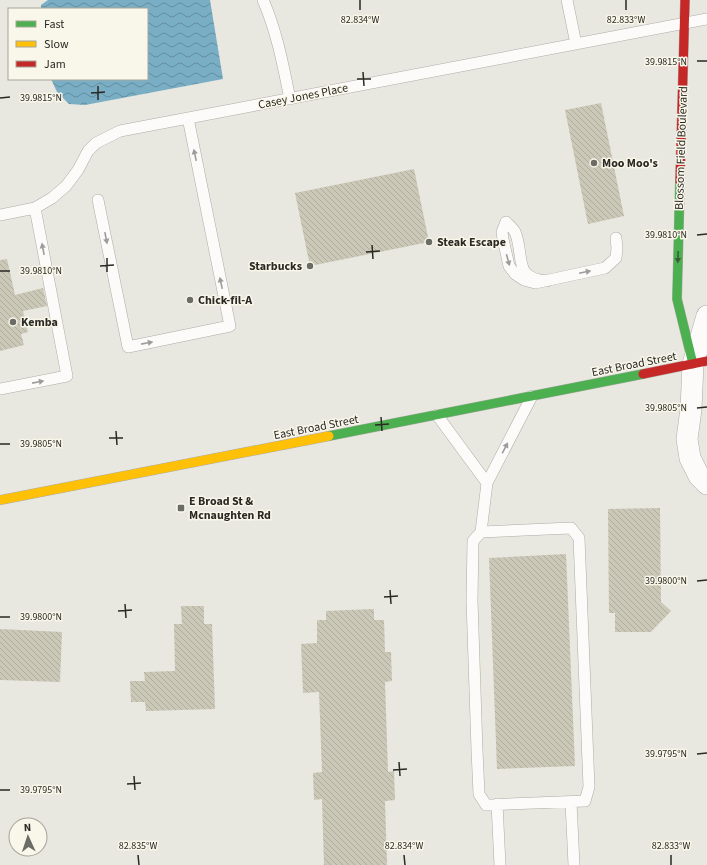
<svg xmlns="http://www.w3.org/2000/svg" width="707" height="865" font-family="'Source Sans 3',sans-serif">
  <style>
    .water { fill: url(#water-waves) }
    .building { fill: url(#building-back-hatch) }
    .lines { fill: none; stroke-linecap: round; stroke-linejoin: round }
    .lane-casing { stroke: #adaca7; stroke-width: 12 }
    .street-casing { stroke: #adaca7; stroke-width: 22 }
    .fast-casing { stroke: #adaca7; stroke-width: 10 }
    .slow-casing { stroke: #adaca7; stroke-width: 10 }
    .jam-casing { stroke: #adaca7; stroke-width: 10 }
    .lane { stroke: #fcfbfa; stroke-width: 11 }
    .street { stroke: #fcfbfa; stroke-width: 21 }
    .fast { stroke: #4caf50; stroke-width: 9 }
    .slow { stroke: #ffc107; stroke-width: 9 }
    .jam { stroke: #c62828; stroke-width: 9 }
    .oneway { fill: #9e9c9a }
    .oneway2 { fill: #385f36 }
    .ticks { fill: none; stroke: #2a2924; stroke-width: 1.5 }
    .poi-dot { fill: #6c6c66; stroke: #f9f7ea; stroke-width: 1.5 }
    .labels { text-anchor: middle; stroke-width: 3; stroke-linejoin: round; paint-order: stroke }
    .street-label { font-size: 12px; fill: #2a2924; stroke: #f9f7ea }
    .poi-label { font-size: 12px; font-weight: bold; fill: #2a2924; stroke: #f9f7ea; text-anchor: start }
    .ticks-label { font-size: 10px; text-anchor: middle; fill: #2a2924; stroke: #f9f7ea; stroke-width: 3; stroke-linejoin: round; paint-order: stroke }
  </style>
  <defs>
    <pattern id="water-waves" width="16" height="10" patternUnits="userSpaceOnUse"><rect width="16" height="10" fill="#79aec5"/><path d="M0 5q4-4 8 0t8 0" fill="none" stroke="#638ea0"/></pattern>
    <pattern id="building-back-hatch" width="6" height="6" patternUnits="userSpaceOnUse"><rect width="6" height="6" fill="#cbc8b7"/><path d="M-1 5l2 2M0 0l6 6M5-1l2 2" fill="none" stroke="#aeac9d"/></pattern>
  </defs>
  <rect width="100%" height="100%" fill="#e8e7e0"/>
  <path class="water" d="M48 0H210L223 79 85 105 69 104 57 92 51 79H147V9H41V5Z"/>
  <path class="building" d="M601 103 624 216 588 224 565 110Z
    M414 169 429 242 310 266 295 193Z
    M7 259 15 295 43 288 47 306 23 311 28 332 21 334 24 345 0 351V260Z
    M660 508 661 602 671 611 651 632H615V613H609L608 509Z
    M566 554 575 766 497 769 489 558Z
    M181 606H204V624H212L215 709 146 711 145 702H131L130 681H145L144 672 175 671 174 624H182Z
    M374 609V620H384L385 652H391L392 681 385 682 388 772 394 771 395 800 385 801 387 865H324L322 799 314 800 313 773 322 772 319 692 303 693 301 644 317 643V620H326V611Z
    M0 629 62 632 60 682 0 680Z"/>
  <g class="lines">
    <g class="lane-casing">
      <path id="lane" d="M263 0C277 32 283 65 290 99
        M567 0 576 44
        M98 200 128 347 230 326 188 118
        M0 215 35 208 52 198 66 186 78 170 88 151 96 143 120 131 707 19
        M547 281C512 279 525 255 515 232 513 228 509 225 506 222L502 232 503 239 509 266 515 274 524 280 535 283 605 268 616 258 617 248 616 238
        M0 389 67 376 35 208
        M437 415 487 483
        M481 532 571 528 579 538 589 787 585 801 486 805 479 794 477 750 472 600 473 541 481 532 487 483 532 396
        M571 802 574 865
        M497 804 500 865"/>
    </g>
    <g class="street-casing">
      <path id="street" d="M707 316 693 364 691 409 687 439 690 458 699 476 707 484"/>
    </g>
    <g class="fast-casing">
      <path id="fast" d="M680 181 677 299 693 364
        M329 436 643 374"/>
    </g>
    <g class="slow-casing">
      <path id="slow" d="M0 500 329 436"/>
    </g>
    <g class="jam-casing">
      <path id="jam" d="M680 181 685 0
        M643 374 707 361"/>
    </g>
    <use href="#lane" class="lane"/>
    <use href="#street" class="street"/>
    <use href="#fast" class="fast"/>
    <use href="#slow" class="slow"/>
    <use href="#jam" class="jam"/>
  </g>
  <defs><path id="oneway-solid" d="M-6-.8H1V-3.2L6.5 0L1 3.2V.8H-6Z"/></defs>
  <g class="oneway">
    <use href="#oneway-solid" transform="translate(195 155) rotate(-102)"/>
    <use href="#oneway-solid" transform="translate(106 238) rotate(79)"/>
    <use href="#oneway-solid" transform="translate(43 249) rotate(-101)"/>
    <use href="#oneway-solid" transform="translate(508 260) rotate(75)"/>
    <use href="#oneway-solid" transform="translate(585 272) rotate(-12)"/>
    <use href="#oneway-solid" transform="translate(221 283) rotate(-102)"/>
    <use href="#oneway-solid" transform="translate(147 343) rotate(-11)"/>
    <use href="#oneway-solid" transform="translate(38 382) rotate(-11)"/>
    <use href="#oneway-solid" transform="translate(505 448) rotate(-62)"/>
  </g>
  <use class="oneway2" href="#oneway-solid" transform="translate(678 257) rotate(92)"/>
  <path class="ticks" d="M360 0V10M626 0V10M697 61H707M363 72 364 86M357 79H371M98 86V100M91 93 105 92M0 98 10 97M697 235 707 234M372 245 373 259M366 252 380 251M107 258V272M100 266 114 265M0 271H10M697 408 707 407M381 417 382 431M375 425 389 424M116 431 117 445M109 438H123M0 444H10M697 581 707 580M390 590 391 604M384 597 398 596M125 604 126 618M118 611 132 610M0 617H10M697 754 707 753M399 762 400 776M393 770 407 769M134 776 135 790M127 784 141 783M0 790H10M138 855 139 865M404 855 405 865M671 855V865"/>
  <g class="poi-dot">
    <circle cx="594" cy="163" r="4"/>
    <circle cx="429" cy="242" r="4"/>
    <circle cx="310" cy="266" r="4"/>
    <circle cx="190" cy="300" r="4"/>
    <circle cx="13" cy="322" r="4"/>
    <rect x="177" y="504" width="8" height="8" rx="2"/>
  </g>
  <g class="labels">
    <g class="street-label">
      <text transform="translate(303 96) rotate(-11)" y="4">Casey Jones Place</text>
      <text transform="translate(681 148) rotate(-88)" y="4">Blossom Field Boulevard</text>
      <text transform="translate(634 364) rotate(-11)" y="4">East Broad Street</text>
      <text transform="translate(316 427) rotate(-11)" y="4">East Broad Street</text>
    </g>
    <g class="poi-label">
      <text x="602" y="167">Moo Moo's</text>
      <text x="437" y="246">Steak Escape</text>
      <text x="302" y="270" text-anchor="end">Starbucks</text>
      <text x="198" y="304">Chick-fil-A</text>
      <text x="21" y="326">Kemba</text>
      <text x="189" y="505">E Broad St &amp;<tspan x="189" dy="14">Mcnaughten Rd</tspan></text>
    </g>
  </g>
  <g class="ticks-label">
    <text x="360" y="23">82.834°W</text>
    <text x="626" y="23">82.833°W</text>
    <text x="666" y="65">39.9815°N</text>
    <text x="41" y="101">39.9815°N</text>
    <text x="666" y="238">39.9810°N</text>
    <text x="41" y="274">39.9810°N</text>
    <text x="666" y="411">39.9805°N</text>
    <text x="41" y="447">39.9805°N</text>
    <text x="666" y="584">39.9800°N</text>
    <text x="41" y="620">39.9800°N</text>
    <text x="666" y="757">39.9795°N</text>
    <text x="41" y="793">39.9795°N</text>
    <text x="138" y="849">82.835°W</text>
    <text x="404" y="849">82.834°W</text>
    <text x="671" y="849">82.833°W</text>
  </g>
  <rect x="8" y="8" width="140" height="72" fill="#f9f7ea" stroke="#a6a59b"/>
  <rect x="16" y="21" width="20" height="6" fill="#4caf50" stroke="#a6a59b"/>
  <text x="44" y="28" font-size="12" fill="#2a2924">Fast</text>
  <rect x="16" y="41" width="20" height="6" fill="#ffc107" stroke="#a6a59b"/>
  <text x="44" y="48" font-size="12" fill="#2a2924">Slow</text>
  <rect x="16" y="61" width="20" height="6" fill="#c62828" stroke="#a6a59b"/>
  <text x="44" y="68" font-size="12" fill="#2a2924">Jam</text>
  <g transform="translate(28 837) rotate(357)"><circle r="19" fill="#f9f7ea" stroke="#a6a59b"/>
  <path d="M0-3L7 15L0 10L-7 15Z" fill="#6c6c66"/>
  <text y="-6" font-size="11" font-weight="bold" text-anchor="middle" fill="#2a2924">N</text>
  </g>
</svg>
